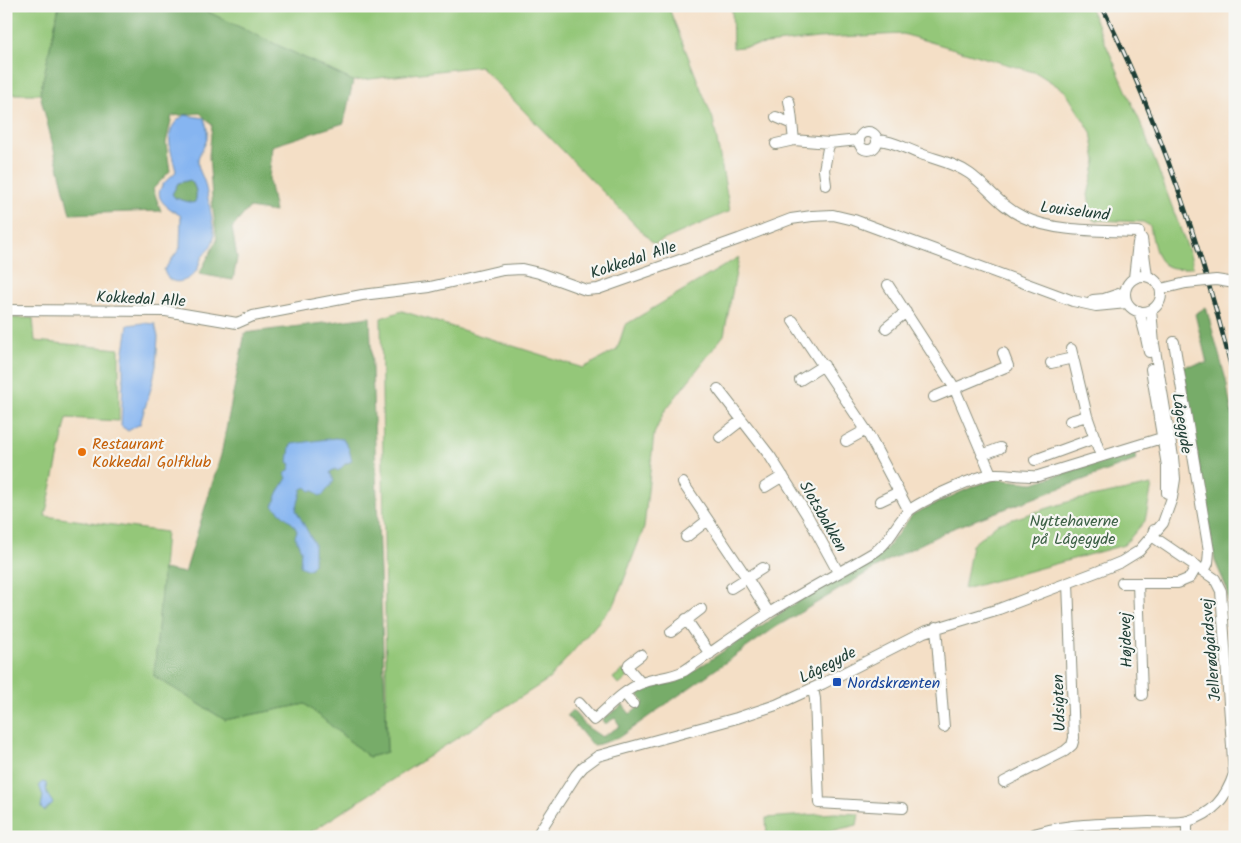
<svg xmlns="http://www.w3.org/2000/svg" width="1241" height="843" font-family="Kalam,sans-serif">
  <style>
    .green { fill: #94c779; stroke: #5a8256 }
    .forest { fill: #77ac69; stroke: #4b744e }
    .water { fill: #86b5f1; stroke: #527992; fill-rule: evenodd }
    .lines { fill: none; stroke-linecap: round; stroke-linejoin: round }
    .minor-casing { stroke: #8a8e7d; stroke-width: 12 }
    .minor { stroke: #fff; stroke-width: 10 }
    .rail-casing { stroke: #1f3d34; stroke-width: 4.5 }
    .rail { stroke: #f6f6f2; stroke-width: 2.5; stroke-dasharray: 8; stroke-linecap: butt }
    .minor-bridge-casing { stroke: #8a8e7d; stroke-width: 12; stroke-linecap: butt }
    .minor-bridge { stroke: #fff; stroke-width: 10 }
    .food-dot { fill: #e8710a; stroke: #f6f6f2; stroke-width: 2 }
    .transit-dot { fill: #1a4fb4; stroke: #f6f6f2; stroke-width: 2 }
    .labels { text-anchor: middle; stroke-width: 4.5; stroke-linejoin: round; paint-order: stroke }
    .street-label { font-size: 16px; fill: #1f3d34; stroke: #f6f6f2 }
    .food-label { font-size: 16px; fill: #c56008; stroke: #f6f6f2; text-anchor: start }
    .park-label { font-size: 16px; fill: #3c6045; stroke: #f6f6f2 }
    .transit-label { font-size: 16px; fill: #164399; stroke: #f6f6f2; text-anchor: start }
  </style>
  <rect width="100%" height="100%" fill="#f6f6f2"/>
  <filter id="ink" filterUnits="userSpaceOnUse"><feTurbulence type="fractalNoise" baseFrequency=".02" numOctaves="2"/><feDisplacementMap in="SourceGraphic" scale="10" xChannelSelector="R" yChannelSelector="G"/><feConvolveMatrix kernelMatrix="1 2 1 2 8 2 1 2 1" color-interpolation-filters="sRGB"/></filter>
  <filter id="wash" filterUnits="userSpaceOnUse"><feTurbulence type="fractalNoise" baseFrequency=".0096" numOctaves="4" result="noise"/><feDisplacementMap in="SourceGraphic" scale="20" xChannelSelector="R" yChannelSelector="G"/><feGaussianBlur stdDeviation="1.12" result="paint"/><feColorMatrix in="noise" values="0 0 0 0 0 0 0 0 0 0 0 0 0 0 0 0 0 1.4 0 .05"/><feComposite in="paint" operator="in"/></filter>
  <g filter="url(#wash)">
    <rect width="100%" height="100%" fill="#f4dfc6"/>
    <path class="green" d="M6 6H59L40 94H6Z
      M181 6H668L713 119 730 211 654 244 480 66 353 81 204 10Z
      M732 6H1089L1141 124 1192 260 1193 267C1157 274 1156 255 1150 226L1143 222 1093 220 1088 195 1096 161 1091 132 1065 91 1037 73 903 34 818 38 733 48Z
      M739 257 724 335 664 412 654 434 644 528 615 603 549 679 303 837H6V318H33L35 341 119 349V421L67 418 45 516 166 532 154 676 225 720 305 704 369 757 387 752 381 318 402 311 583 368 617 350 625 325Z
      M1152 485 1145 521 1124 545 964 589 972 545 997 524 1071 501Z
      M623 670 628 677 619 685 613 678Z
      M835 813 859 814 857 825 806 837H767L766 818Z"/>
    <path class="forest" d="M59 6H181L204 10 353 81 344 123 272 146 269 180 275 212 249 208 232 228 237 258 233 280 199 274 217 240 213 210 209 156 212 125 200 113 172 116 166 143 170 171 153 189 161 211 70 214 40 94Z
      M190 180C195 185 198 195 195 202L192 203 175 198 172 194 178 183Z
      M1206 307 1226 380 1235 432V718L1227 589 1215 561 1183 366 1207 363 1195 314Z
      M370 317 387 752 369 757 305 704 225 720 154 676 163 569 185 573 221 455 245 333Z
      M1134 451 1136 460 951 529 887 561 776 627 618 738 593 746 567 715 572 710 587 727 602 737 620 726 615 718 605 724 603 719 623 705 630 714 644 703 636 691 677 682 800 600 886 549 913 514 972 487 995 479 1033 483Z"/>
    <path class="water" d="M185 115 204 118C207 125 209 137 205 144 202 151 198 154 198 162 198 170 203 176 205 184 207 192 215 232 214 237 213 245 207 251 202 257 199 262 199 267 196 271 187 284 168 287 164 270L180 248 181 216C166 206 149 197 167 180 171 176 174 175 176 171 171 150 161 128 185 115ZM190 180C196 185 198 195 195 202L192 203 175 198 172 194 178 183Z
      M143 323 155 324 158 337 156 366 152 385 140 424 128 431 121 426 123 384V358L128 325Z
      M335 438 343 439 349 449 352 461 345 464 338 471 335 469 330 472 334 481 323 495 319 496 313 490 310 491 306 487 302 489 296 510 314 543V563L310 569H306L300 566 301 550 295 536 297 531 294 525 273 506 278 493 287 478 285 474 289 470 291 464 288 462 290 447 292 444Z
      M42 782 46 783 47 794 53 803 44 811 41 808 43 796 39 785Z"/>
  </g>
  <g filter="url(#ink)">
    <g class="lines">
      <g class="minor-casing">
        <path id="minor" d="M789 101C792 114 792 126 794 140L829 143 859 140
          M776 117 792 124
          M859 141a9 9 0 1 1 18 0a9 9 0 1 1-18 0Z
          M878 140C894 141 906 149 921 154 937 160 955 163 970 174 989 188 1000 206 1023 217 1056 233 1102 230 1139 232V235L1142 239 1147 276
          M776 144 794 140
          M826 185 824 170 829 143
          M1125 294a18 18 0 1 1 36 0a18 18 0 1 1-36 0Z
          M1134 278 1138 243
          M888 285 954 387 991 474
          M1161 289 1186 283
          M1093 300 1104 299 1125 292
          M6 310 166 311 237 323 253 316 362 295 430 287 503 270 522 269 539 273 586 290 598 289 739 239 791 219 812 216 833 215 854 220 1073 301 1096 306 1127 303
          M1139 311 1145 333 1149 352
          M793 321 866 430 909 511
          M886 328 906 312
          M1174 342 1209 551 1208 563 1204 571
          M1071 349 1087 416 1101 456
          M1051 363 1073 358
          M1151 369 1167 466V493
          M800 380 824 365
          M718 389 770 456 807 515 838 572
          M934 397 1008 366 1003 353
          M1070 421 1087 416
          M720 437 742 420
          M846 441 866 430
          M982 455 1000 448
          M1035 460 1095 438
          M683 483 747 578 769 613
          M765 487 783 476
          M880 501 899 492
          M686 537 708 520
          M1122 583H1178L1190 578 1197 566
          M1138 583 1142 695
          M731 588 763 568
          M686 619 710 654
          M936 627 944 727
          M671 632 701 609
          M641 683 628 668 629 664 641 655
          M813 689 815 699 819 803 903 808
          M625 694 633 704
          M579 703 594 720C608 708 623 691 640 684 654 678 670 678 684 671 712 652 740 632 769 613 803 592 839 573 873 553 890 543 896 522 910 510 921 501 979 475 993 474 1008 473 1023 477 1038 476L1168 436
          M1004 782 1065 751 1072 745 1074 738 1068 583
          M1187 821V837
          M536 837 576 775 583 767 598 756 737 718 776 705 822 684 924 632 999 609 1099 571 1121 562 1139 551 1163 523 1172 498 1175 479 1173 457 1154 344 1151 310
          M1027 837C1063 822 1110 824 1149 822 1161 822 1176 824 1188 821 1213 814 1226 798 1234 774L1221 591 1215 579 1152 536 1154 530"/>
      </g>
      <use href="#minor" class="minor"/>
      <g class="rail-casing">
        <path id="rail" d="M1102 6C1161 126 1203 252 1235 382"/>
      </g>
      <use href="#rail" class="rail"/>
      <g class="minor-bridge-casing">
        <path id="minor-bridge" d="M1186 283 1216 280 1235 283"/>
      </g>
      <use href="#minor-bridge" class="minor-bridge"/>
    </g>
  </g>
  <circle class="food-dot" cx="82" cy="452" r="5"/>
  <rect class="transit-dot" x="832" y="677" width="10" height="10" rx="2.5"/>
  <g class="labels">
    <g class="street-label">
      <text transform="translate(1075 210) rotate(7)" y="6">Louiselund</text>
      <text transform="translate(633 259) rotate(-18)" y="6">Kokkedal Alle</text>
      <text transform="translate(141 298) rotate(3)" y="6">Kokkedal Alle</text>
      <text transform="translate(1183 423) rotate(81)" y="6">Lågegyde</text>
      <text transform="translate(824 516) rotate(60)" y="6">Slotsbakken</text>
      <text transform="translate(1125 640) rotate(-92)" y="6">Højdevej</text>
      <text transform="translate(1210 650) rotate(-95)" y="6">Jellerødgårdsvej</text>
      <text transform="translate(827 664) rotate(-27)" y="6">Lågegyde</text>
      <text transform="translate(1058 703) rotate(-92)" y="6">Udsigten</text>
    </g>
    <g class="food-label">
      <text x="92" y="449">Restaurant<tspan x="92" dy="18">Kokkedal Golfklub</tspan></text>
    </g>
    <g class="park-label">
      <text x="1074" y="526">Nyttehaverne<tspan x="1074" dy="18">på Lågegyde</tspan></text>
    </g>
    <g class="transit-label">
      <text x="847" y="688">Nordskrænten</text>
    </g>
  </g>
  <rect width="1241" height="843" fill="none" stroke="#f6f6f2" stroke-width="25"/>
</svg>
